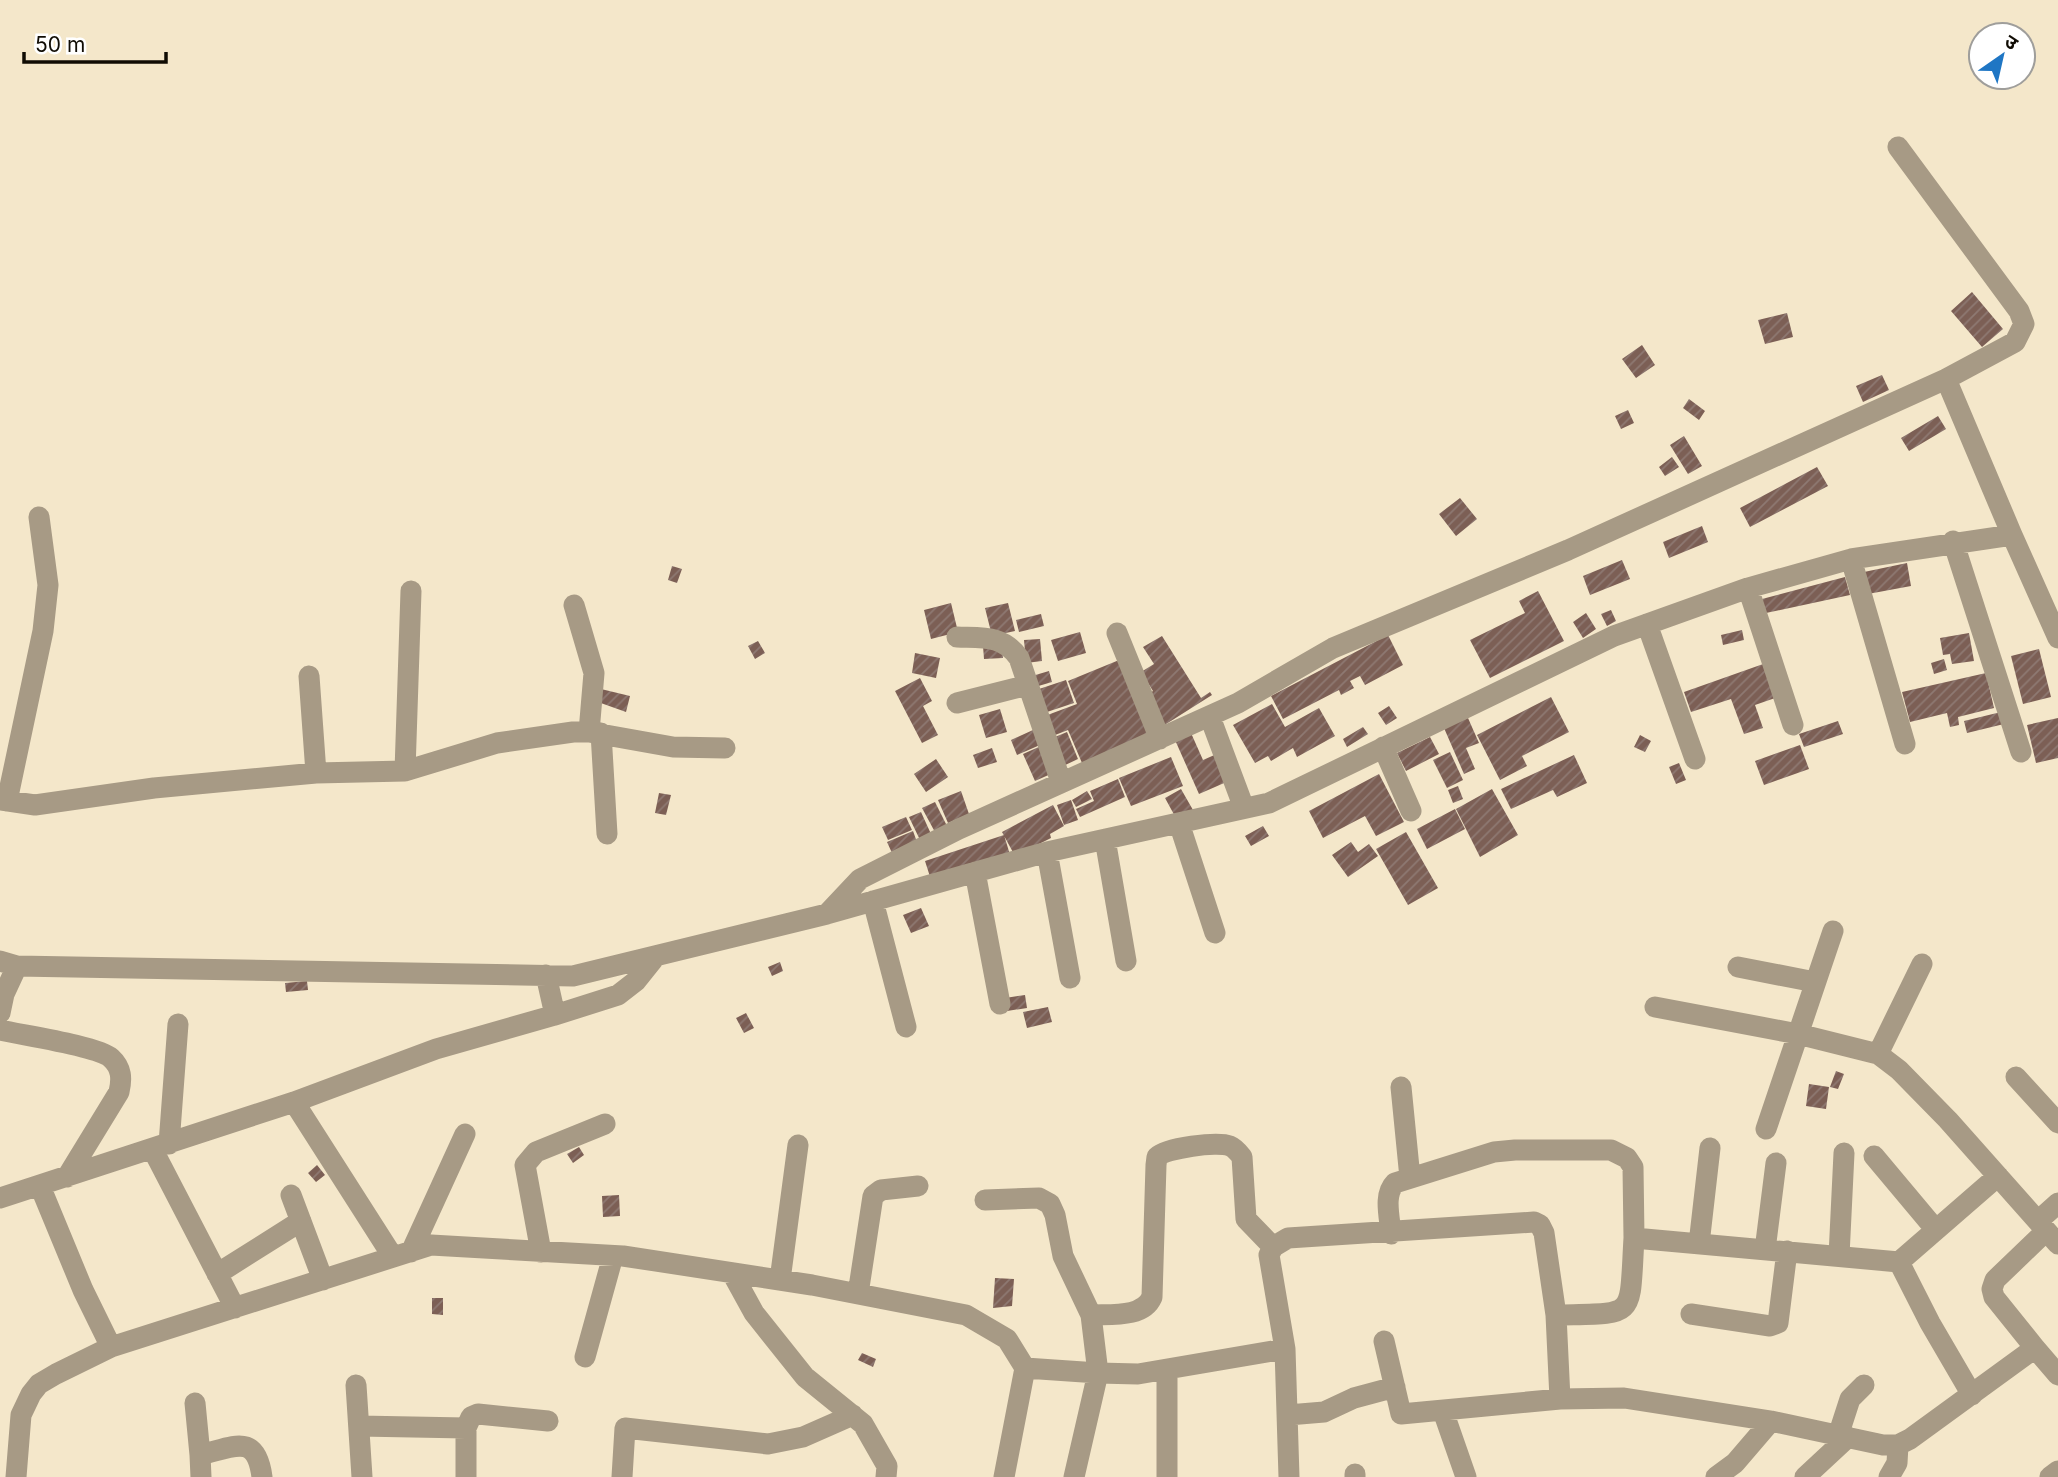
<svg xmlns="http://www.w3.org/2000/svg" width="2058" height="1477" font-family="Inter,'Noto Sans Devanagari',sans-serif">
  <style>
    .building { fill: url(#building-hatch) }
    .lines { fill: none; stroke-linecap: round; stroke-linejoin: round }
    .street { stroke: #a79a85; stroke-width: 21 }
  </style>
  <defs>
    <pattern id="building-hatch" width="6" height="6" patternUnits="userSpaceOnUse" patternTransform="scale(1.75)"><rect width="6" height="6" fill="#7c5f55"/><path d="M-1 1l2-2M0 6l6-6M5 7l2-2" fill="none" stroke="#8e7972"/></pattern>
  </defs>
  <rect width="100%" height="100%" fill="#f4e7ca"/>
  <path class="building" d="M1972 292 2003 329 1982 347 1951 311Z
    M1787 313 1793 337 1765 344 1758 320Z
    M1642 345 1655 365 1636 378 1622 359Z
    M1882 375 1889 390 1863 402 1856 386Z
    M1689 399 1705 411 1699 420 1683 408Z
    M1628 410 1634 423 1621 429 1615 416Z
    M1938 416 1946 429 1909 451 1901 438Z
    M1684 436 1702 466 1688 474 1670 445Z
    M1672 457 1679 467 1665 476 1659 467Z
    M1817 467 1828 486 1750 527 1740 508Z
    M1460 498 1477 519 1456 536 1439 514Z
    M1702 526 1708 542 1669 558 1663 542Z
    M1622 560 1630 579 1590 595 1583 576Z
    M1907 563 1911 586 1868 594 1864 572Z
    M672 566 682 569 677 583 668 580Z
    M1845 577 1850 595 1766 613 1762 599Z
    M1538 591 1564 641 1490 678 1470 640 1525 613 1519 601Z
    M951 603 958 632 931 639 924 610Z
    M1008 603 1015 631 992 636 985 608Z
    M1611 610 1616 621 1607 626 1601 614Z
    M1586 613 1596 629 1583 638 1573 622Z
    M1041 614 1044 626 1019 632 1016 620Z
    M1742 630 1744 640 1723 645 1721 635Z
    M1080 632 1086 653 1058 661 1051 640Z
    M1969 633 1974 661 1952 664 1950 654 1943 655 1940 638Z
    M1388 635 1403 665 1365 685 1360 676 1350 681 1354 688 1341 695 1339 690 1283 719 1271 696Z
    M1162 636 1201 698 1210 692 1212 695 1163 726 1145 696 1153 691 1141 672 1154 664 1143 647Z
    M1040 639 1042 661 1026 663 1024 640Z
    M758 641 765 653 755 659 748 646Z
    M1002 645 1003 658 984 659 983 646Z
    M2039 649 2051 697 2023 704 2011 656Z
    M915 653 940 658 936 678 912 673Z
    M1124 658 1156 733 1082 763 1068 730 1050 737 1042 717 1077 704 1068 681Z
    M1944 659 1947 670 1934 674 1931 663Z
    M1766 663 1778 697 1755 705 1763 728 1744 734 1731 699 1691 712 1684 692Z
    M1049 671 1052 682 1035 687 1032 676Z
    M1986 673 1994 708 1958 717 1959 725 1950 727 1947 713 1910 722 1902 692Z
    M920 678 932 701 923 706 938 735 922 743 895 691Z
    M1066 680 1074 703 1041 714 1033 691Z
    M601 689 630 696 626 712 598 702Z
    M1551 697 1569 732 1522 756 1527 766 1500 780 1477 735Z
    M1272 704 1285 727 1319 708 1335 736 1297 757 1293 748 1271 761 1268 756 1255 763 1233 725Z
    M1389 706 1397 718 1386 725 1378 713Z
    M1000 709 1007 732 986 738 979 715Z
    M2001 712 2004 724 1967 733 1964 721Z
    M1468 718 1479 743 1466 748 1475 769 1464 774 1444 728Z
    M2058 718V758L2036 763 2027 725Z
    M1838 721 1843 734 1804 747 1799 734Z
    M1363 727 1368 734 1347 747 1343 739Z
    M1033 730 1040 745 1017 755 1011 740Z
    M1067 732 1078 759 1061 767 1050 739Z
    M1191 733 1203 760 1219 753 1231 780 1199 794 1175 740Z
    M1640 735 1651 741 1645 752 1634 747Z
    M1430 737 1439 754 1406 771 1397 753Z
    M1800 745 1809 769 1764 785 1755 761Z
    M1041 746 1053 773 1035 781 1023 754Z
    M992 748 997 762 978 768 973 755Z
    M1450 752 1463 780 1447 788 1433 760Z
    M1574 755 1587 783 1557 797 1553 790 1511 809 1501 789Z
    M1171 757 1183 786 1131 806 1119 778Z
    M936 759 948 777 926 792 914 774Z
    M1679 763 1686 780 1676 784 1669 767Z
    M1379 774 1404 822 1376 836 1365 816 1323 838 1309 811Z
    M1118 779 1125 797 1080 817 1076 809 1094 801 1090 791Z
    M1458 786 1463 799 1453 803 1448 790Z
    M1181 789 1193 810 1177 820 1165 798Z
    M1492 789 1518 835 1480 857 1456 809Z
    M961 791 969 814 948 823 938 800Z
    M1087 791 1092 799 1076 807 1072 800Z
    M659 793 671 795 666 815 655 813Z
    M1071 800 1078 820 1064 825 1057 805Z
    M935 802 948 828 936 834 922 808Z
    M1053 805 1064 826 1050 834 1051 838 1015 856 1002 832Z
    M1455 809 1465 829 1427 849 1417 829Z
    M921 812 931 834 920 840 909 817Z
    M906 817 912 830 888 840 882 827Z
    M1263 826 1269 836 1251 846 1245 836Z
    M913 831 917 842 892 853 887 842Z
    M1406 832 1438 888 1408 905 1376 849Z
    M1004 835 1011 858 932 883 925 861Z
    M1351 842 1358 852 1369 844 1378 856 1348 877 1332 855Z
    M921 908 929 926 911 933 903 915Z
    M780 962 783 971 772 976 768 967Z
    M307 981 308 990 286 992 285 983Z
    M1025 995 1027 1008 1007 1011 1005 998Z
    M1048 1007 1052 1022 1027 1028 1023 1012Z
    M746 1013 754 1028 744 1033 736 1018Z
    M1836 1071 1844 1074 1838 1089 1830 1087Z
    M1809 1084 1829 1087 1826 1109 1806 1106Z
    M579 1147 584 1155 573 1163 567 1154Z
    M317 1165 325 1175 316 1182 308 1173Z
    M619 1195 620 1216 603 1217 602 1196Z
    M995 1278 1014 1279 1012 1306 993 1308Z
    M432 1298H443V1315L432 1314Z
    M862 1353 876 1359 873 1367 858 1360Z"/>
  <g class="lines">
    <path class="street" d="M1898 147 2019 311 2024 324 2015 342 1946 379
      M1953 541 2021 752
      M1851 559 1905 744
      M1748 588 1793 725
      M574 605 594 673 589 732
      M1647 624 1695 759
      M1117 633 1160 739
      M957 637C983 638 1003 635 1019 658L1061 782
      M309 676 316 773
      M957 703 1028 685
      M1210 717 1244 808
      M601 733 607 834
      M1383 747 1411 811
      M405 771 411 591
      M0 800 35 805 154 788 316 773 405 771 497 743 573 732H589L673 747 725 748
      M7 801 43 631 48 585 39 517
      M1179 823 1215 933
      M1105 839 1126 961
      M1047 852 1070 978
      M975 872 1000 1004
      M873 901 906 1027
      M828 913 860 879 959 829 1238 703 1333 648 1568 550 1946 379 2012 535
      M0 961 17 966 573 976 827 914 1047 852 1269 803 1614 636 1748 588 1851 559 2012 535 2058 638
      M1738 967 1815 982
      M1655 1007 1798 1034 1878 1054 1899 1070 1948 1120 2058 1244
      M0 1013 4 994 17 966
      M555 1015 618 995 636 981 656 956
      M0 1030C21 1035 98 1046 111 1058 122 1068 122 1079 119 1092L67 1177
      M1878 1054 1922 964
      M2016 1077 2058 1123
      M1401 1087 1410 1178
      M294 1102 393 1257
      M1766 1129 1833 931
      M169 1144 178 1024
      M153 1150 235 1308
      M1874 1156 1936 1230
      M40 1186 83 1290 111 1347
      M291 1195 323 1280
      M0 1198 294 1102 436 1049 555 1015 546 975
      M985 1200 1039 1198 1050 1204 1055 1215 1063 1256 1091 1315 1098 1373 1025 1368
      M2038 1221 2058 1203
      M1391 1234C1390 1218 1383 1195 1395 1183L1494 1152 1515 1150H1611L1627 1158 1633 1167 1634 1238 1899 1262
      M1699 1244 1710 1148
      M1765 1250 1776 1163
      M411 1252 465 1134
      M541 1252 525 1165 536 1152 605 1124
      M1839 1256 1844 1153
      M732 1273 754 1313 805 1377 863 1424 887 1466 886 1477
      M217 1274 301 1221
      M780 1280 798 1145
      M858 1294 873 1196 881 1190 918 1186
      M1691 1314 1770 1326 1778 1323 1787 1251
      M1091 1315C1111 1314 1143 1318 1152 1297L1156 1165 1157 1157C1166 1148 1217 1141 1230 1146 1235 1148 1238 1152 1242 1157L1246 1219 1273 1247
      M1556 1315C1638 1313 1629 1320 1634 1238
      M1384 1341 1401 1414 1560 1399 1624 1398 1771 1421 1883 1445H1898L1910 1439 2035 1348 2058 1375
      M2035 1348 1994 1297 1992 1289 1995 1280 2046 1231
      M1285 1349 1289 1477
      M585 1357 613 1256
      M1167 1370V1477
      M356 1385 362 1477
      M1972 1395 1930 1323 1899 1262 1998 1176
      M195 1403 200 1455
      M1443 1411 1466 1477
      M1288 1415 1324 1412 1354 1398 1395 1387
      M359 1426 466 1428
      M1838 1436 1850 1399 1864 1385
      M1355 1474V1477
      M16 1477 21 1415 31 1394 39 1384 56 1374 111 1347 431 1245 623 1256 812 1285 966 1315 1007 1339 1025 1368 1004 1477
      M201 1477 200 1455C234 1447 256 1432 262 1477
      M466 1477V1428L471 1417 478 1414 548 1421
      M622 1477 625 1428 768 1444 803 1437 853 1415
      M1074 1477 1098 1373 1138 1374 1285 1349 1269 1255 1273 1247 1288 1238 1534 1222 1540 1225 1544 1233 1556 1315 1560 1399
      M1716 1477 1735 1463 1771 1421
      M1805 1477 1848 1437
      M1889 1477 1897 1463 1898 1445
      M2050 1477 2058 1471"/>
  </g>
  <g transform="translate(2002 56) rotate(34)"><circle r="33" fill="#ffffff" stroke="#9f9e9b" stroke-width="2"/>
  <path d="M0-5L12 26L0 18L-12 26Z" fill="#1f76c4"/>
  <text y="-10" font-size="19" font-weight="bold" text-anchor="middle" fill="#100c04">उ</text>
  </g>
  <path d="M24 52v10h142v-10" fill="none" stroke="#100c04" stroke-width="3.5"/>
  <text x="35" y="52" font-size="21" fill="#100c04" stroke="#ffffff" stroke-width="5" paint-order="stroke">50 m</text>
</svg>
